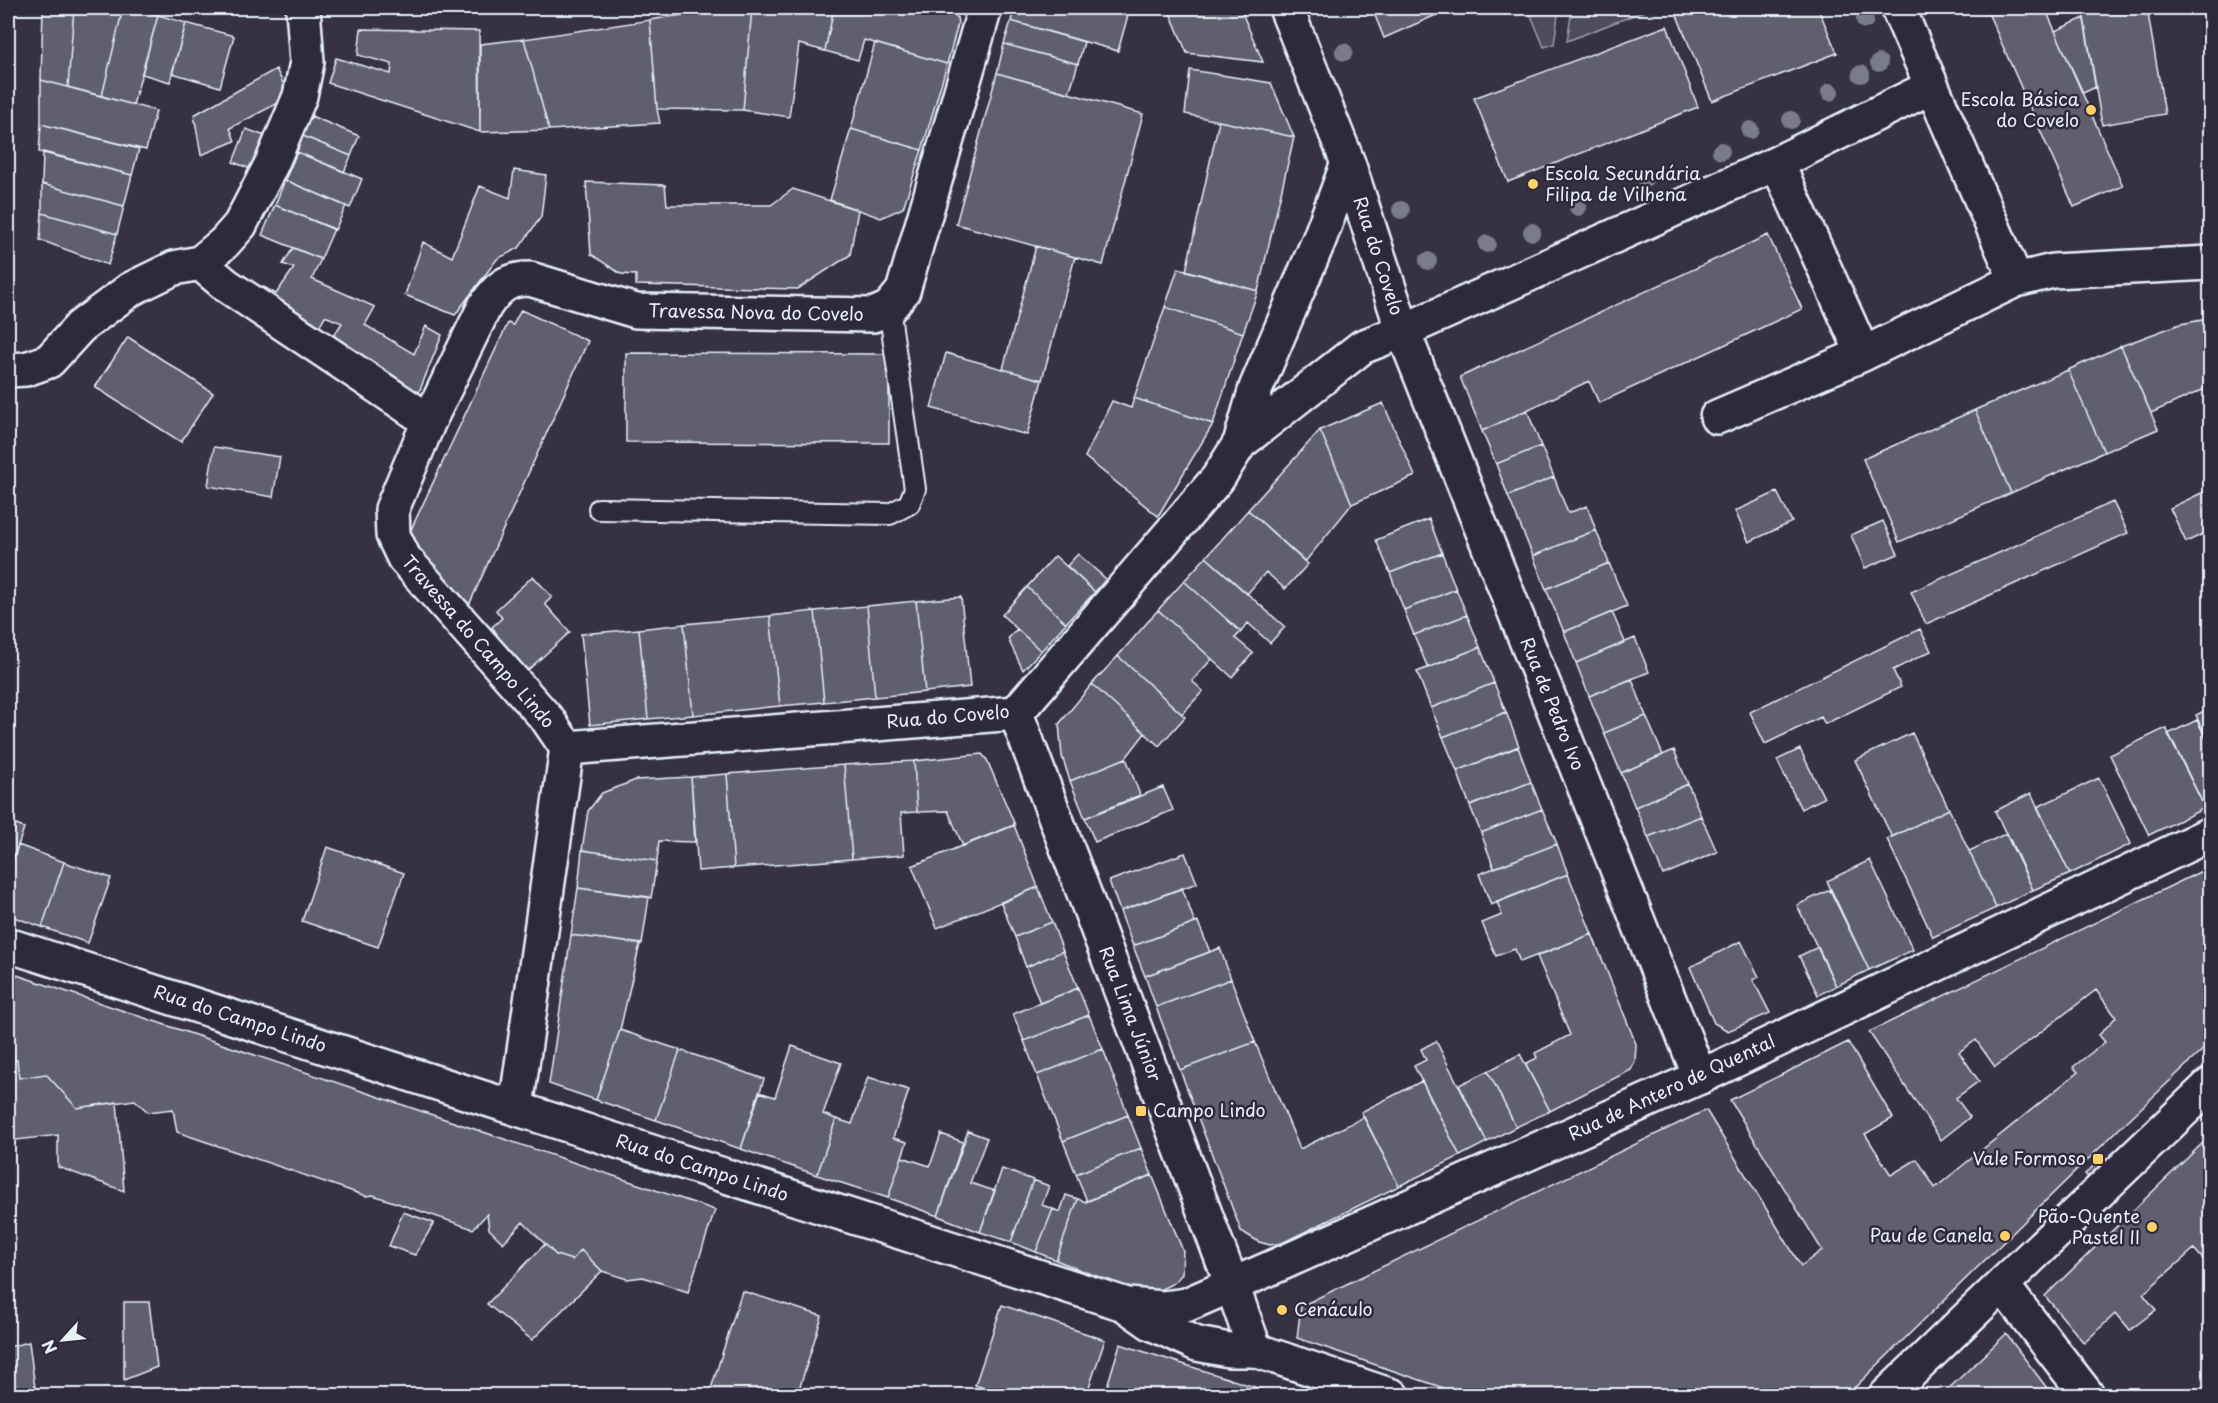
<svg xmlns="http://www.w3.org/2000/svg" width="2218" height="1403" font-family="'Playpen Sans',sans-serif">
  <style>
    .green { fill: #4d4b5c; stroke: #9a9eaa; stroke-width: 1.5 }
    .building { fill: #605e6e; stroke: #e8f1f8; stroke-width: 1.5 }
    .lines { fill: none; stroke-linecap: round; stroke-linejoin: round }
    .service-casing { stroke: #e8f1f8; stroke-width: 24 }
    .minor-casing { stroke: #e8f1f8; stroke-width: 38 }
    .tertiary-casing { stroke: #e8f1f8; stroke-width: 38 }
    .secondary-casing { stroke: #e8f1f8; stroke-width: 38 }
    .service { stroke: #2f2a3d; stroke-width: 20 }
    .minor { stroke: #2f2a3d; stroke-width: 33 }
    .tertiary { stroke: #2f2a3d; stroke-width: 33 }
    .secondary { stroke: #2f2a3d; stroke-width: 33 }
    .tree { fill: #7a7b89 }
    .poi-dot { fill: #ffd166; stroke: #2f2a3d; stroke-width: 2 }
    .labels { text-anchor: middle; stroke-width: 5; stroke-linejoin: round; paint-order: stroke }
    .poi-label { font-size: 18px; fill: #e8f1f8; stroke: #2f2a3d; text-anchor: end }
    .street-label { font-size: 18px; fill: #e8f1f8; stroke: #2f2a3d }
  </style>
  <rect width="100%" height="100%" fill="#363244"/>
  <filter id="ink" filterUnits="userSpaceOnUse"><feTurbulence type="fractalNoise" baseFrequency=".0167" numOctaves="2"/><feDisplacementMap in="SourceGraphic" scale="12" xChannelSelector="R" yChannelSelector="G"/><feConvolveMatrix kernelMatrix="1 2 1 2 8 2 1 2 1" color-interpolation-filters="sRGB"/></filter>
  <g filter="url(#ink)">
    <path class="green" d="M1528 8H1559L1554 44 1544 47Z
      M1572 8H1652L1567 41Z"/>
    <path class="building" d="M43 8H74L68 87 41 80Z
      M74 8H123L102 96 68 87Z
      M123 8H137L158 15 133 105 102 96Z
      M726 8H752L743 110 657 109 650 20Z
      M752 8H834L825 51 799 44 789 117 743 110Z
      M834 8H945L952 10 957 17 958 24 947 64 864 40 858 60 825 51Z
      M1014 8H1130L1118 51 1011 21Z
      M1168 8H1240L1263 62 1187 53Z
      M1372 8H1452L1384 38Z
      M1674 8H1818L1837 53 1712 101Z
      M1986 8H2045L2123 186 2074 207Z
      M2082 8H2147L2165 114 2102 125Z
      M158 15 186 23 170 82 142 74Z
      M2084 18 2096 87 2083 93 2055 31Z
      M650 20 657 109 660 123 549 130 524 39Z
      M1011 21 1084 42 1078 64 1004 44Z
      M186 23 234 36 220 87 172 73Z
      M1667 26 1698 107 1508 182 1474 98Z
      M361 29 479 31 480 132 328 83 336 58 391 74 392 64 358 55Z
      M524 39 549 130 480 132V44Z
      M875 43 947 64 922 150 851 129Z
      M1004 44 1078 64 1069 93 997 73Z
      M276 69 290 97 230 128 235 141 201 155 194 115Z
      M1190 70 1271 83 1294 137 1185 114Z
      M997 73 1143 114 1103 265 956 224Z
      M41 80 156 111 146 150 41 124Z
      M311 116 359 136 351 156 303 136Z
      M1219 121 1294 137 1258 291 1186 271Z
      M41 124 139 149 132 175 39 152Z
      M246 129 268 137 256 171 233 162Z
      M851 129 922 150 903 208 881 218 830 200Z
      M303 136 351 156 344 172 297 152Z
      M43 152 132 175 124 206 42 184Z
      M297 152 362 179 350 208 285 180Z
      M514 170 546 175 541 217 519 248 497 259 455 315 405 295 423 242 452 257 480 186 510 198Z
      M285 180 346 206 335 230 275 205Z
      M586 182 665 185 667 205H771L793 189 858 210 850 255 798 289 636 285V275L621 274 591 254Z
      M42 184 124 206 117 234 42 213Z
      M275 205 334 229 321 259 262 235Z
      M42 213 117 234 108 265 40 240Z
      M1768 235 1802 309 1599 403 1589 381 1482 431 1460 377Z
      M1036 246 1075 257 1042 380 1003 369Z
      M293 248 321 259 312 279 375 307 365 325 414 354 426 326 442 335 415 402 329 343 342 323 325 316 314 336 257 299 264 287 276 294 294 268 283 264Z
      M1178 268 1258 291 1243 333 1165 307Z
      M1165 307 1243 333 1213 424 1134 398Z
      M521 310 588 341 465 614 407 538 508 323 513 325Z
      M2208 319H2210V388H2207Z
      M2208 319 2207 388 2151 413 2121 346 2180 324Z
      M128 337 213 393 181 442 95 387Z
      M2121 346 2158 429 2104 452 2068 370Z
      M626 353 889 354V443L626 442Z
      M946 353 1042 380 1027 435 931 408Z
      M2068 370 2104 452 2011 493 1975 410Z
      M1134 398 1213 424 1158 516 1085 457 1112 401 1131 408Z
      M1383 403 1415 476 1352 504 1320 430Z
      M1527 410 1541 446 1496 464 1482 431Z
      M1975 410 2011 493 1899 542 1863 459Z
      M1320 430 1352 504 1305 562 1248 510Z
      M1541 446 1554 477 1508 496 1496 464Z
      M214 447 280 457 273 497 208 486Z
      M1554 477 1568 513 1587 506 1596 530 1533 556 1508 496Z
      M2210 489V531L2186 542 2170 508Z
      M1777 492 1792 522 1749 542 1735 511Z
      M2113 502 2128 533 1926 624 1911 592Z
      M1248 510 1308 564 1285 589 1266 572 1247 594 1206 557Z
      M1429 519 1442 553 1390 573 1376 540Z
      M1883 521 1898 554 1865 568 1851 535Z
      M1596 530 1609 563 1546 589 1533 556Z
      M1442 553 1456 589 1404 610 1390 573Z
      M1078 554 1106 579 1095 592 1067 566Z
      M1055 556 1095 592 1066 623 1027 587Z
      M1206 557 1285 627 1270 643 1248 623 1241 632 1184 581Z
      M1609 563 1627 606 1564 632 1546 589Z
      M533 576 552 597 545 604 570 632 518 679 486 644 497 634 492 627 502 618 496 610Z
      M1184 581 1241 632 1235 638 1253 653 1232 677 1158 610Z
      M1027 587 1066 623 1041 651 1002 615Z
      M1456 589 1467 615 1414 635 1404 610Z
      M961 597 970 687 925 692 916 601Z
      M916 601 925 692 875 697 867 606Z
      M867 606 875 697 824 702 815 611Z
      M1158 610 1212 659 1192 681 1203 691 1182 714 1118 656Z
      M815 611 824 702 780 706 770 616Z
      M1612 612 1625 642 1576 663 1564 632Z
      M1467 615 1480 647 1428 668 1414 635Z
      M770 616 780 706 693 715 684 624Z
      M684 624 693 715 648 719 639 629Z
      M639 629 648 719 590 725 581 634Z
      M1017 629 1041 651 1023 670 1008 639Z
      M1920 629 1931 651 1893 670 1901 687 1825 724 1821 717 1765 744 1750 712Z
      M1635 638 1649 672 1589 696 1576 663Z
      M1480 647 1494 683 1431 708 1417 672Z
      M1118 656 1185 717 1159 746 1092 684Z
      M1632 679 1646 716 1604 733 1589 696Z
      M1494 683 1506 712 1443 737 1431 708Z
      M1092 684 1145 733 1126 758 1070 781 1062 756 1059 724Z
      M2210 708V747L2196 715Z
      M1506 712 1519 746 1457 771 1443 737Z
      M1646 716 1663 755 1621 773 1604 733Z
      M2197 720 2210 747V805L2205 808 2168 734Z
      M2166 728 2205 808 2149 835 2110 755Z
      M1912 733 1949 809 1892 837 1855 760Z
      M1518 747 1531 782 1470 806 1457 771Z
      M1800 749 1824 798 1801 809 1777 760Z
      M1674 750 1688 784 1635 807 1621 773Z
      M982 754 987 760 1015 825 963 846 948 811 917 812 914 761Z
      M1126 758 1140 795 1085 818 1070 781Z
      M914 761 917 812 901 813 904 855 852 859 844 765Z
      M844 765 852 859 734 868 727 774Z
      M727 774 734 868 698 871 691 777Z
      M691 777 695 842 659 841 657 861 582 850 588 811 602 793 636 780Z
      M2099 778 2131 844 2070 874 2037 807Z
      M1531 782 1542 809 1481 833 1470 806Z
      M1688 784 1701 816 1648 837 1635 807Z
      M1163 787 1173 810 1095 842 1085 818Z
      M2031 793 2070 874 2033 890 1995 811Z
      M1542 809 1557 844 1494 868 1481 833Z
      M1949 809 1996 908 1933 937 1887 839Z
      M1701 816 1717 852 1663 875 1648 837Z
      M8 822 24 828 8 875Z
      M1014 825 1038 887 937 928 912 866Z
      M2007 833 2033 890 1996 908 1969 851Z
      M1557 844 1568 874 1491 905 1479 874Z
      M18 845 64 862 42 927 8 915V875Z
      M327 847 404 873 378 947 302 921Z
      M582 850 657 861 651 898 578 888Z
      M1185 853 1197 883 1120 911 1109 881Z
      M1870 860 1913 950 1869 970 1827 881Z
      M64 862 111 878 88 943 42 927Z
      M2210 867V1043L2122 1126 1846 1396H1467L1297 1338 1301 1306 1706 1110 1801 1266 1822 1250 1730 1100 1848 1042 1893 1118 1865 1134 1891 1175 1917 1159 1935 1188 2078 1072 2073 1067 2105 1042 2099 1035 2116 1017 2096 990 1995 1067 1976 1040 1959 1052 1979 1081 1956 1098 1970 1117 1941 1140 1869 1032Z
      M1568 874 1592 934 1520 962 1515 949 1496 956 1482 923 1502 915 1497 902Z
      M1038 887 1052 922 1015 937 1001 903Z
      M578 888 649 897 642 944 571 935Z
      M1182 888 1195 923 1133 946 1120 911Z
      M1830 890 1869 970 1836 986 1797 905Z
      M1052 922 1063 951 1026 967 1015 937Z
      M1198 922 1210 952 1145 976 1133 946Z
      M1592 934 1636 1044 1635 1061 1631 1070 1550 1111 1525 1064 1537 1058 1535 1053 1570 1035 1537 956Z
      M571 935 640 944 620 1030 596 1100 549 1084Z
      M1741 941 1759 977 1753 980 1770 1013 1728 1031 1714 1023 1690 967Z
      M1818 947 1836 986 1818 995 1799 956Z
      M1220 948 1231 979 1156 1007 1145 976Z
      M1063 951 1078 988 1040 1003 1026 967Z
      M8 972 715 1210 688 1292 643 1277 627 1279 602 1271 581 1250 572 1260 556 1255 523 1222 503 1243 489 1229 487 1214 473 1229 373 1195 366 1196 177 1132 173 1109 148 1112 135 1100 77 1108 46 1074 19 1078 17 1060 8 1062Z
      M1231 979 1255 1042 1180 1070 1156 1007Z
      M1078 988 1089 1015 1024 1041 1013 1014Z
      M1089 1015 1103 1049 1037 1075 1024 1041Z
      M620 1030 680 1050 656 1120 596 1100Z
      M1436 1041 1487 1142 1460 1156 1414 1066 1426 1060 1421 1049Z
      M1255 1042 1300 1149 1364 1117 1399 1186 1282 1243 1270 1245 1259 1242 1241 1231 1180 1070Z
      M792 1046 841 1063 823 1114 836 1119 817 1175 741 1149 759 1092 775 1097Z
      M1103 1049 1128 1115 1063 1141 1037 1075Z
      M680 1050 764 1079 741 1149 656 1120Z
      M1520 1054 1550 1111 1516 1127 1488 1071Z
      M17 1060 19 1078 46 1074 77 1108 117 1102 124 1191 58 1167V1135L8 1141V1062Z
      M1488 1071 1516 1127 1487 1142 1459 1085Z
      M868 1077 909 1090 893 1138 907 1142 888 1198 817 1175 836 1119 852 1124Z
      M1422 1081 1460 1156 1399 1186 1361 1112Z
      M1128 1115 1141 1148 1076 1174 1063 1141Z
      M968 1131 987 1138 970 1183 995 1191 980 1232 938 1216Z
      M941 1134 963 1142 938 1216 888 1198 902 1157 930 1166Z
      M2210 1136V1267L2194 1249 2143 1294 2156 1310 2130 1330 2116 1313 2084 1343 2045 1296Z
      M1141 1148 1152 1175 1087 1201 1076 1174Z
      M2103 1157 2109 1164 2092 1181 2085 1174Z
      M1002 1169 1033 1180 1011 1242 980 1232Z
      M1152 1175 1183 1251 1182 1274 1174 1283 1153 1293 1130 1290 1056 1260 1078 1199 1086 1202Z
      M1033 1180 1049 1186 1042 1205 1053 1209 1036 1252 1011 1242Z
      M1066 1195 1078 1199 1056 1260 1036 1252 1053 1209 1060 1212Z
      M403 1212 434 1223 415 1255 389 1246Z
      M545 1244 556 1255 572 1260 581 1250 602 1271 532 1340 487 1304Z
      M742 1291 822 1316 797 1396 709 1395Z
      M124 1302H149L157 1367 124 1380Z
      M1002 1305 1105 1340 1086 1396H1006L975 1385Z
      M2006 1334 2053 1396H1941Z
      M29 1342 36 1396H8V1347Z
      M1120 1344 1283 1396H1104Z"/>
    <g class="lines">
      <g class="service-casing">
        <path id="service" d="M599 509 890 514 909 504 915 489 889 308"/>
      </g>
      <g class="minor-casing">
        <path id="minor" d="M1286 8 1348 163 1403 331 1700 1077
          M1777 163 1863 354 2016 280 1898 8
          M200 263 226 285 429 421
          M2016 280 2053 271 2210 263
          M8 370 26 369 49 361 80 327 131 289 174 268 200 263 224 243 240 225 272 163 300 96 307 62 303 8
          M1717 417 1863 354
          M1240 443 1362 347 1403 331 1777 163 1931 87
          M1016 713 1232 1285
          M567 748 1016 713 1218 478 1240 443 1256 388 1319 240 1348 163
          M516 1107 567 748 548 720 404 558 393 535 392 509 429 421 485 306C498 287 507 279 530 279L636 311 873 315 889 308 903 291 985 8"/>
      </g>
      <g class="tertiary-casing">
        <path id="tertiary" d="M8 945 1124 1304 1151 1323 1197 1344 1229 1350H1255L1392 1396
          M1232 1285 1255 1350
          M2002 1285 2088 1396
          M1128 1305 1162 1308 1186 1305 1280 1264 1700 1077 2210 834"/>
      </g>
      <g class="secondary-casing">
        <path id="secondary" d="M1886 1396 2210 1085"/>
      </g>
      <use href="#service" class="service"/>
      <use href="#minor" class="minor"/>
      <use href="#tertiary" class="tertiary"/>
      <use href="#secondary" class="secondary"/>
    </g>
    <g class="tree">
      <circle cx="1865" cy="20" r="9"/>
      <circle cx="1344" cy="52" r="9"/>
      <circle cx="1879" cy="63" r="9"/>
      <circle cx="1861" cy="74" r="9"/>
      <circle cx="1830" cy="92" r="9"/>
      <circle cx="1791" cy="120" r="9"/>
      <circle cx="1750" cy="130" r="9"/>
      <circle cx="1721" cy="151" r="9"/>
      <circle cx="1645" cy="178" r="9"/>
      <circle cx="1578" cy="207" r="9"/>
      <circle cx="1401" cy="210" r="9"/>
      <circle cx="1532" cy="232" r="9"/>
      <circle cx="1487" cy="244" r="9"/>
      <circle cx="1428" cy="261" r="9"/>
    </g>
  </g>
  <g class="poi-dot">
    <circle cx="2091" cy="110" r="6"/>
    <circle cx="1533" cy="184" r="6"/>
    <rect x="1135" y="1105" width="12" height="12" rx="3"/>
    <rect x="2092" y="1153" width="12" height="12" rx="3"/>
    <circle cx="2152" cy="1227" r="6"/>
    <circle cx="2005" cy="1236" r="6"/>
    <circle cx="1282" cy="1310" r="6"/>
  </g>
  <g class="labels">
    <g class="poi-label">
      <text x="2079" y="106">Escola Básica<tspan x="2079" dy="21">do Covelo</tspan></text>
      <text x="1545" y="180" text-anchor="start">Escola Secundária<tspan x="1545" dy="21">Filipa de Vilhena</tspan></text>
      <text x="1153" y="1117" text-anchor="start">Campo Lindo</text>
      <text x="2086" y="1165">Vale Formoso</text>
      <text x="2140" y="1223">Pão-Quente<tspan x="2140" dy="21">Pastel II</tspan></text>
      <text x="1993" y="1242">Pau de Canela</text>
      <text x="1294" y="1316" text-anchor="start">Cenáculo</text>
    </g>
    <g class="street-label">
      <text transform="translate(1378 256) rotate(72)" y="6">Rua do Covelo</text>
      <text transform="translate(756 313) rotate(1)" y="6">Travessa Nova do Covelo</text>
      <text transform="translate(478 642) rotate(49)" y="6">Travessa do Campo Lindo</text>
      <text transform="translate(1552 704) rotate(68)" y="6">Rua de Pedro Ivo</text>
      <text transform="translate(948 717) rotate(-5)" y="6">Rua do Covelo</text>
      <text transform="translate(1130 1014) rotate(69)" y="6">Rua Lima Júnior</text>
      <text transform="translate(240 1019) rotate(18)" y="6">Rua do Campo Lindo</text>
      <text transform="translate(1672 1088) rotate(-25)" y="6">Rua de Antero de Quental</text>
      <text transform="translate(702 1168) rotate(18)" y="6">Rua do Campo Lindo</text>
    </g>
  </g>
  <rect width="2218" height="1403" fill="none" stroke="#2f2a3d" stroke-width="30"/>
  <rect x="15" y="15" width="2188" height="1373" fill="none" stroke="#e8f1f8" stroke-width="2" filter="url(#ink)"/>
  <g transform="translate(63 1340) rotate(243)" stroke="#2f2a3d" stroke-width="4.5" paint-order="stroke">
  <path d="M0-4.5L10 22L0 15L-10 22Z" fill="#e8f1f8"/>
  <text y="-9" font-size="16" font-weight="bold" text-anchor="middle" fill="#e8f1f8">N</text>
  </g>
</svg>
